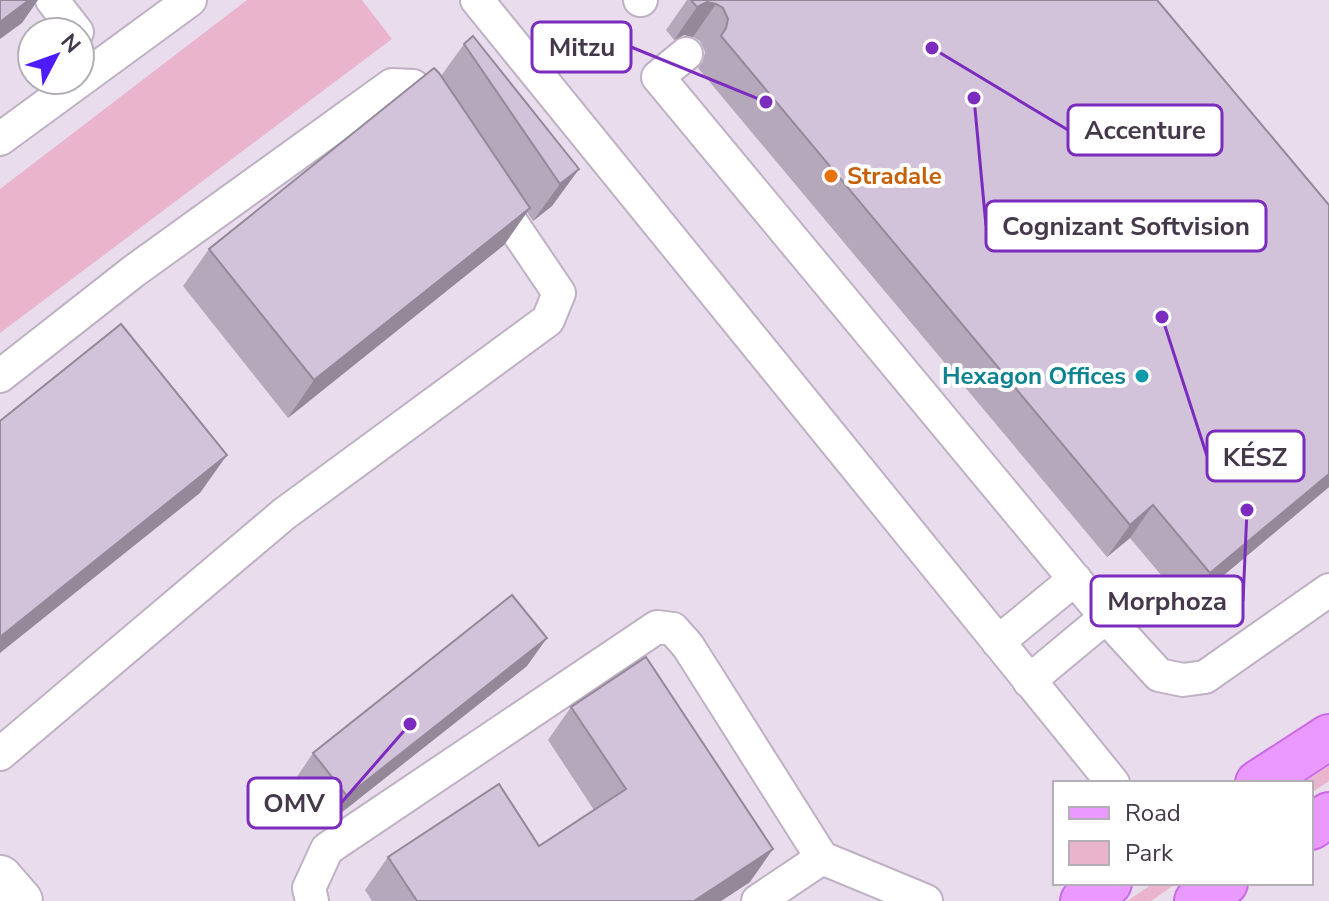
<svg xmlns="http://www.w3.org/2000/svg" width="1329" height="901" font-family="'Nunito Sans',sans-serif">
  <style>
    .residential { fill: #e9dded; fill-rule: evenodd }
    .green { fill: #eab4cd }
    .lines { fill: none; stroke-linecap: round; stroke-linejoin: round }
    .lane-casing { stroke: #bfb0c4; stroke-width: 36 }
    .street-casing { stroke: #bfb0c4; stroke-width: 48 }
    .primary-casing { stroke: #ca69e6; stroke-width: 48 }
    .lane { stroke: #fff; stroke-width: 32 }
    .street { stroke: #fff; stroke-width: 44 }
    .primary { stroke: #ea9aff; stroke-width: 44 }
    .wall { fill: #b5a8bb }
    .shaded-wall { fill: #948899 }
    .building { fill: #d3c3da; stroke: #948899; stroke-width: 2 }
    .food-dot { fill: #e8710a; stroke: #fff; stroke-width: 3 }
    .culture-dot { fill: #0f9aa8; stroke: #fff; stroke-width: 3 }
    .labels { text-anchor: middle; stroke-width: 8; stroke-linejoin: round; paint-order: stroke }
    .food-label { font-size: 24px; font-weight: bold; fill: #c56008; stroke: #fff; text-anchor: start }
    .culture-label { font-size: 24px; font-weight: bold; fill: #0d838f; stroke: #fff; text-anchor: end }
    .leader { fill: none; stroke: #7b2cbf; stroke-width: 3 }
    .callout-dot { fill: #7b2cbf; stroke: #fff; stroke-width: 3 }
    .callout { fill: #fff; stroke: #7b2cbf; stroke-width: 3 }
    .callout-label { font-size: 26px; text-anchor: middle; font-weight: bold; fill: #44384a }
  </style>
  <rect width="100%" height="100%" fill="#f3ebf5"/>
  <path class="residential" d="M0 0H1329V901H0ZM32 32H80V80H32ZM1055 783H1311V883H1055Z"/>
  <path class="green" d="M247 0H362L392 39 0 333V189Z
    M1329 766V781L1311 793V783H1302Z
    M1154 883H1177L1151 901H1127Z"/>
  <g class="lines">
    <g class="lane-casing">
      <path id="lane" d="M52 0 77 32
        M477 0 1113 783
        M640 0H641
        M686 54 658 77 1106 617
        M0 139 190 0
        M0 376 134 271 392 85 413 86 427 98 439 116
        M998 642 1075 579
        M1029 681 1106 617 1159 675 1183 680 1205 677 1329 590
        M0 754 284 514 548 320 559 293 492 194
        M312 901 309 888 327 849 657 627 673 629 688 646 822 858
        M758 901 822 858 926 901"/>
    </g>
    <g class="street-casing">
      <path id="street" d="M0 878 20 901"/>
    </g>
    <g class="primary-casing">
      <path id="primary" d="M1258 783 1329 737
        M1311 827 1329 815
        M1083 901 1109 883
        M1197 901 1225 883"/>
    </g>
    <use href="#lane" class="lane"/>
    <use href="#street" class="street"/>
    <use href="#primary" class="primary"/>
  </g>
  <path class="wall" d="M687 0H1157L1329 487 1187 606 1130 538 1107 557 698 68 703 61 705 52 700 41 693 37 684 35 674 40 666 30Z
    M464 44 579 169 552 206 533 221 527 212 504 245 288 418 183 286 209 249 441 76Z
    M527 666 327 824 294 781 313 753Z
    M571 707 750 882 721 901H372L365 890 388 857 539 846 594 810 548 740Z"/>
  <path class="shaded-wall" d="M29 0H38L22 23 0 39V22Z
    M707 2 716 4 693 37 684 35 674 40 697 7Z
    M579 169 552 206 533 221 560 184Z
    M530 208 504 245 288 418 314 380Z
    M227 455 200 493 0 653V637Z
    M1329 474V487L1187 606 1210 573Z
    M1153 505 1130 538 1107 557 1130 525Z
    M547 638 527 666 327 824 347 796Z
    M773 849 750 882 721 901H694Z"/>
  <path class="building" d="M0 0H29L0 22Z
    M691 0H1157L1329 205V474L1210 573 1153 505 1130 525 721 36 726 28 728 19 723 8 716 4 707 2 697 7Z
    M473 36 579 169 560 184 464 44Z
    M434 68 439 73 530 208 314 380 209 249Z
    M121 324 227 455 0 637V421Z
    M512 595 547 638 347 796 313 753Z
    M646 657 773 849 694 901H417L388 857 499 784 539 846 626 789 571 707Z"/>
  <circle class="food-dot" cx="831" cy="176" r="8"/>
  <circle class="culture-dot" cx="1142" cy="376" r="8"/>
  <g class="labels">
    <g class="food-label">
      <text x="847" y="184">Stradale</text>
    </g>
    <g class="culture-label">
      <text x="1126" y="384">Hexagon Offices</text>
    </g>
  </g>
  <path class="leader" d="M766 102L631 47M932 48L1068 130M974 98L986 226M1162 317L1207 456M1247 510L1243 601M410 724L341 803"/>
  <g class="callout-dot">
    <circle cx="766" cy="102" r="8"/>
    <circle cx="932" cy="48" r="8"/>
    <circle cx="974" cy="98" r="8"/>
    <circle cx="1162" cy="317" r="8"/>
    <circle cx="1247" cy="510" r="8"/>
    <circle cx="410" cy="724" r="8"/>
  </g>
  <g class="callout">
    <rect x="532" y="22" width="99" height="50" rx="8"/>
    <rect x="1068" y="105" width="154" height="50" rx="8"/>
    <rect x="986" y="201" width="280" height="50" rx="8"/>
    <rect x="1207" y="431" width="97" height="50" rx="8"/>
    <rect x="1091" y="576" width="152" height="50" rx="8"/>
    <rect x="248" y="778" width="93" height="50" rx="8"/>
  </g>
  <g class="callout-label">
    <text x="582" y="56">Mitzu</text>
    <text x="1145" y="139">Accenture</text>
    <text x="1126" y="235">Cognizant Softvision</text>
    <text x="1255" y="466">KÉSZ</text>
    <text x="1167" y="610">Morphoza</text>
    <text x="294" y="812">OMV</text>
  </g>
  <rect x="1053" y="781" width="260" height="104" fill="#ffffff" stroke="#b4afb7" stroke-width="2"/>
  <rect x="1069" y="807" width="40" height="12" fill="#ea9aff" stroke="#b4afb7" stroke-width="2"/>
  <text x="1125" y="821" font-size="24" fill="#44384a">Road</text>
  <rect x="1069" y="841" width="40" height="24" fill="#eab4cd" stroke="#b4afb7" stroke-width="2"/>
  <text x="1125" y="861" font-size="24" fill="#44384a">Park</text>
  <g transform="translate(56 56) rotate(49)"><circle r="38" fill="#ffffff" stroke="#b4afb7" stroke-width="2"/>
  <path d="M0-6L14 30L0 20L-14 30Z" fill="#4e1bfc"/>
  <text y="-12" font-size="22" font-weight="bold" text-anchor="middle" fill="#44384a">N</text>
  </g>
</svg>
